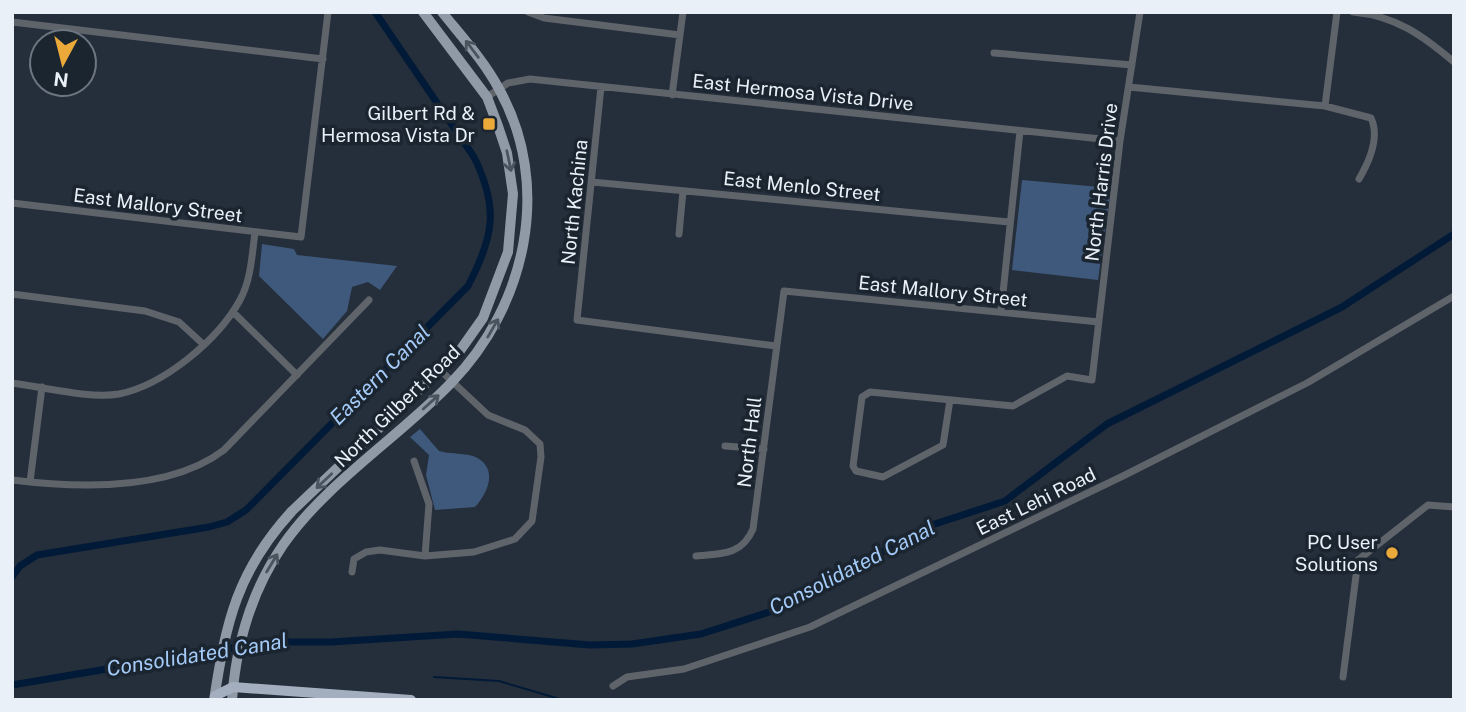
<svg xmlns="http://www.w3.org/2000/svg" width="1466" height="712" font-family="'Public Sans',sans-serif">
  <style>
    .green { fill: #3e597b }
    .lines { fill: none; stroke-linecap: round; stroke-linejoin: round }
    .stream { stroke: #011a37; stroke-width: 2 }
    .canal { stroke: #011a37; stroke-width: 7 }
    .minor { stroke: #5f646a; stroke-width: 7 }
    .major { stroke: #909aa6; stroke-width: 10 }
    .highway { stroke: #a3afbe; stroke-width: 10 }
    .oneway { stroke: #4a545f }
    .poi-dot { fill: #eba93a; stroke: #1b2530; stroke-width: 2.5 }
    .labels { text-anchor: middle; stroke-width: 7; stroke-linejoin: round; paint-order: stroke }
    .street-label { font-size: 19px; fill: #e9f0f8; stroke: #1b2530 }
    .poi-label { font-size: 19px; fill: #e9f0f8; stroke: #1b2530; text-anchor: end }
    .water-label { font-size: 21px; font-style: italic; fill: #a4caf8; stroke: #1b2530 }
  </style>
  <rect width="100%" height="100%" fill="#252e3b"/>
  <path class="green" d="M1022 180 1100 187 1099 193 1110 194 1098 280 1012 270Z
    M262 244 294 249 297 255 397 266 380 290 368 282 352 287 347 311 323 339 259 276Z
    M420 429 439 451C450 454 462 453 473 456 499 466 489 492 475 507L435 510 426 475 429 455 410 437Z"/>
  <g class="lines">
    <path class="stream" d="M434 677 499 681 563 700"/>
    <path class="canal" d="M12 577 20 566 37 555 209 527 227 522 246 510 468 286C494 236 499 208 474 157L375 12
      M12 685 267 642H331L458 634 590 645 632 644 701 634 782 608 929 526 1005 501 1107 424 1342 307 1454 234"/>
    <path class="minor" d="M528 12 544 18 680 35
      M1353 12C1396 16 1422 35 1454 62
      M12 22 323 59
      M994 53 1132 65
      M601 87 577 320 776 346
      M1129 87 1325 106 1371 118C1380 137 1369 162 1359 179
      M672 95 683 12
      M487 97 508 83 530 79 1120 141
      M1325 106 1337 12
      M592 182 1009 222
      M12 203 301 237 328 12
      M679 234 683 191
      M12 294 145 311 179 322 203 344
      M233 312 297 375
      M1001 312 1020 131
      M12 383C43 387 90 399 119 394 164 385 218 340 240 300 251 280 252 255 255 232
      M950 400 943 445 883 477 856 471 853 466 862 397 870 392 1013 406 1067 376 1092 380 1120 141 1140 12
      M725 446 764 449
      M414 461 429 504 425 556
      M12 480C77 488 169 492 224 450L369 300
      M30 482 42 387
      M696 556C722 554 742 555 753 529L784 291 1099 322
      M352 572 354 559 366 552 380 550 425 556 474 552 515 539 532 521 541 457 540 444 525 430 488 415 441 371
      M1343 677 1358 560 1428 505 1454 507
      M613 686 627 677 684 669 810 627 1125 475 1307 383 1454 296"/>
    <path class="major" d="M214 700C226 622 237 571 292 511L459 352 483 318 508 252 513 194 507 153 498 126 487 97 423 12
      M232 700C236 645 252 590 283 545 326 483 399 437 451 383 526 306 553 186 499 89 484 61 462 37 442 12"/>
    <path class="highway" d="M215 696 233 687 411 700"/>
  </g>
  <defs><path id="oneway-shaft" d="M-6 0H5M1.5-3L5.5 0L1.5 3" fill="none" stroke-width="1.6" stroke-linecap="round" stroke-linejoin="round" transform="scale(1.75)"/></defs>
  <g class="oneway">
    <use href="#oneway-shaft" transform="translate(472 49) rotate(-127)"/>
    <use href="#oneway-shaft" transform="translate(509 161) rotate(78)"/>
    <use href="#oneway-shaft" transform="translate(493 328) rotate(-60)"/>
    <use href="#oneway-shaft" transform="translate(431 402) rotate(-42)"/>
    <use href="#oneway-shaft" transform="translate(324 481) rotate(137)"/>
    <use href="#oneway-shaft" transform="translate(272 563) rotate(-59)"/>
  </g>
  <g class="poi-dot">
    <rect x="482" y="117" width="14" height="14" rx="3.5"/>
    <circle cx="1392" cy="553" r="7"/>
  </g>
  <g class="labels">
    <g class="street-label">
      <text transform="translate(803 92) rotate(6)" y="7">East Hermosa Vista Drive</text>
      <text transform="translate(1101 182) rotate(-83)" y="7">North Harris Drive</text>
      <text transform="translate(802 186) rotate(6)" y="7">East Menlo Street</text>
      <text transform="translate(574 202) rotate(-84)" y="7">North Kachina</text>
      <text transform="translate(158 205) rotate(7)" y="7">East Mallory Street</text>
      <text transform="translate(943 291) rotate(6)" y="7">East Mallory Street</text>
      <text transform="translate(397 406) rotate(-44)" y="7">North Gilbert Road</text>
      <text transform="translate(749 442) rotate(-83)" y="7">North Hall</text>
      <text transform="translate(1036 501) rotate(-26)" y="7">East Lehi Road</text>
    </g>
    <g class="poi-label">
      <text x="475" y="120">Gilbert Rd &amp;<tspan x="475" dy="22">Hermosa Vista Dr</tspan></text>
      <text x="1378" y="549">PC User<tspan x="1378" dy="22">Solutions</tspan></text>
    </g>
    <g class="water-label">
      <text transform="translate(380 375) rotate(-45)" y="7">Eastern Canal</text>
      <text transform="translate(852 568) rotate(-27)" y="7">Consolidated Canal</text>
      <text transform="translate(197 655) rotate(-9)" y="7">Consolidated Canal</text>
    </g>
  </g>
  <rect width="1466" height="712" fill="none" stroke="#e9f0f8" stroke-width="28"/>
  <g transform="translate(63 63) rotate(187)"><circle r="33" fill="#1b2530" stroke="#6d7680" stroke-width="2"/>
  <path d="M0-5L12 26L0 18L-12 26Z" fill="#eba93a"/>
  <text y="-10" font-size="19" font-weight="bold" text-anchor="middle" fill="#e9f0f8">N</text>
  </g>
</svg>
